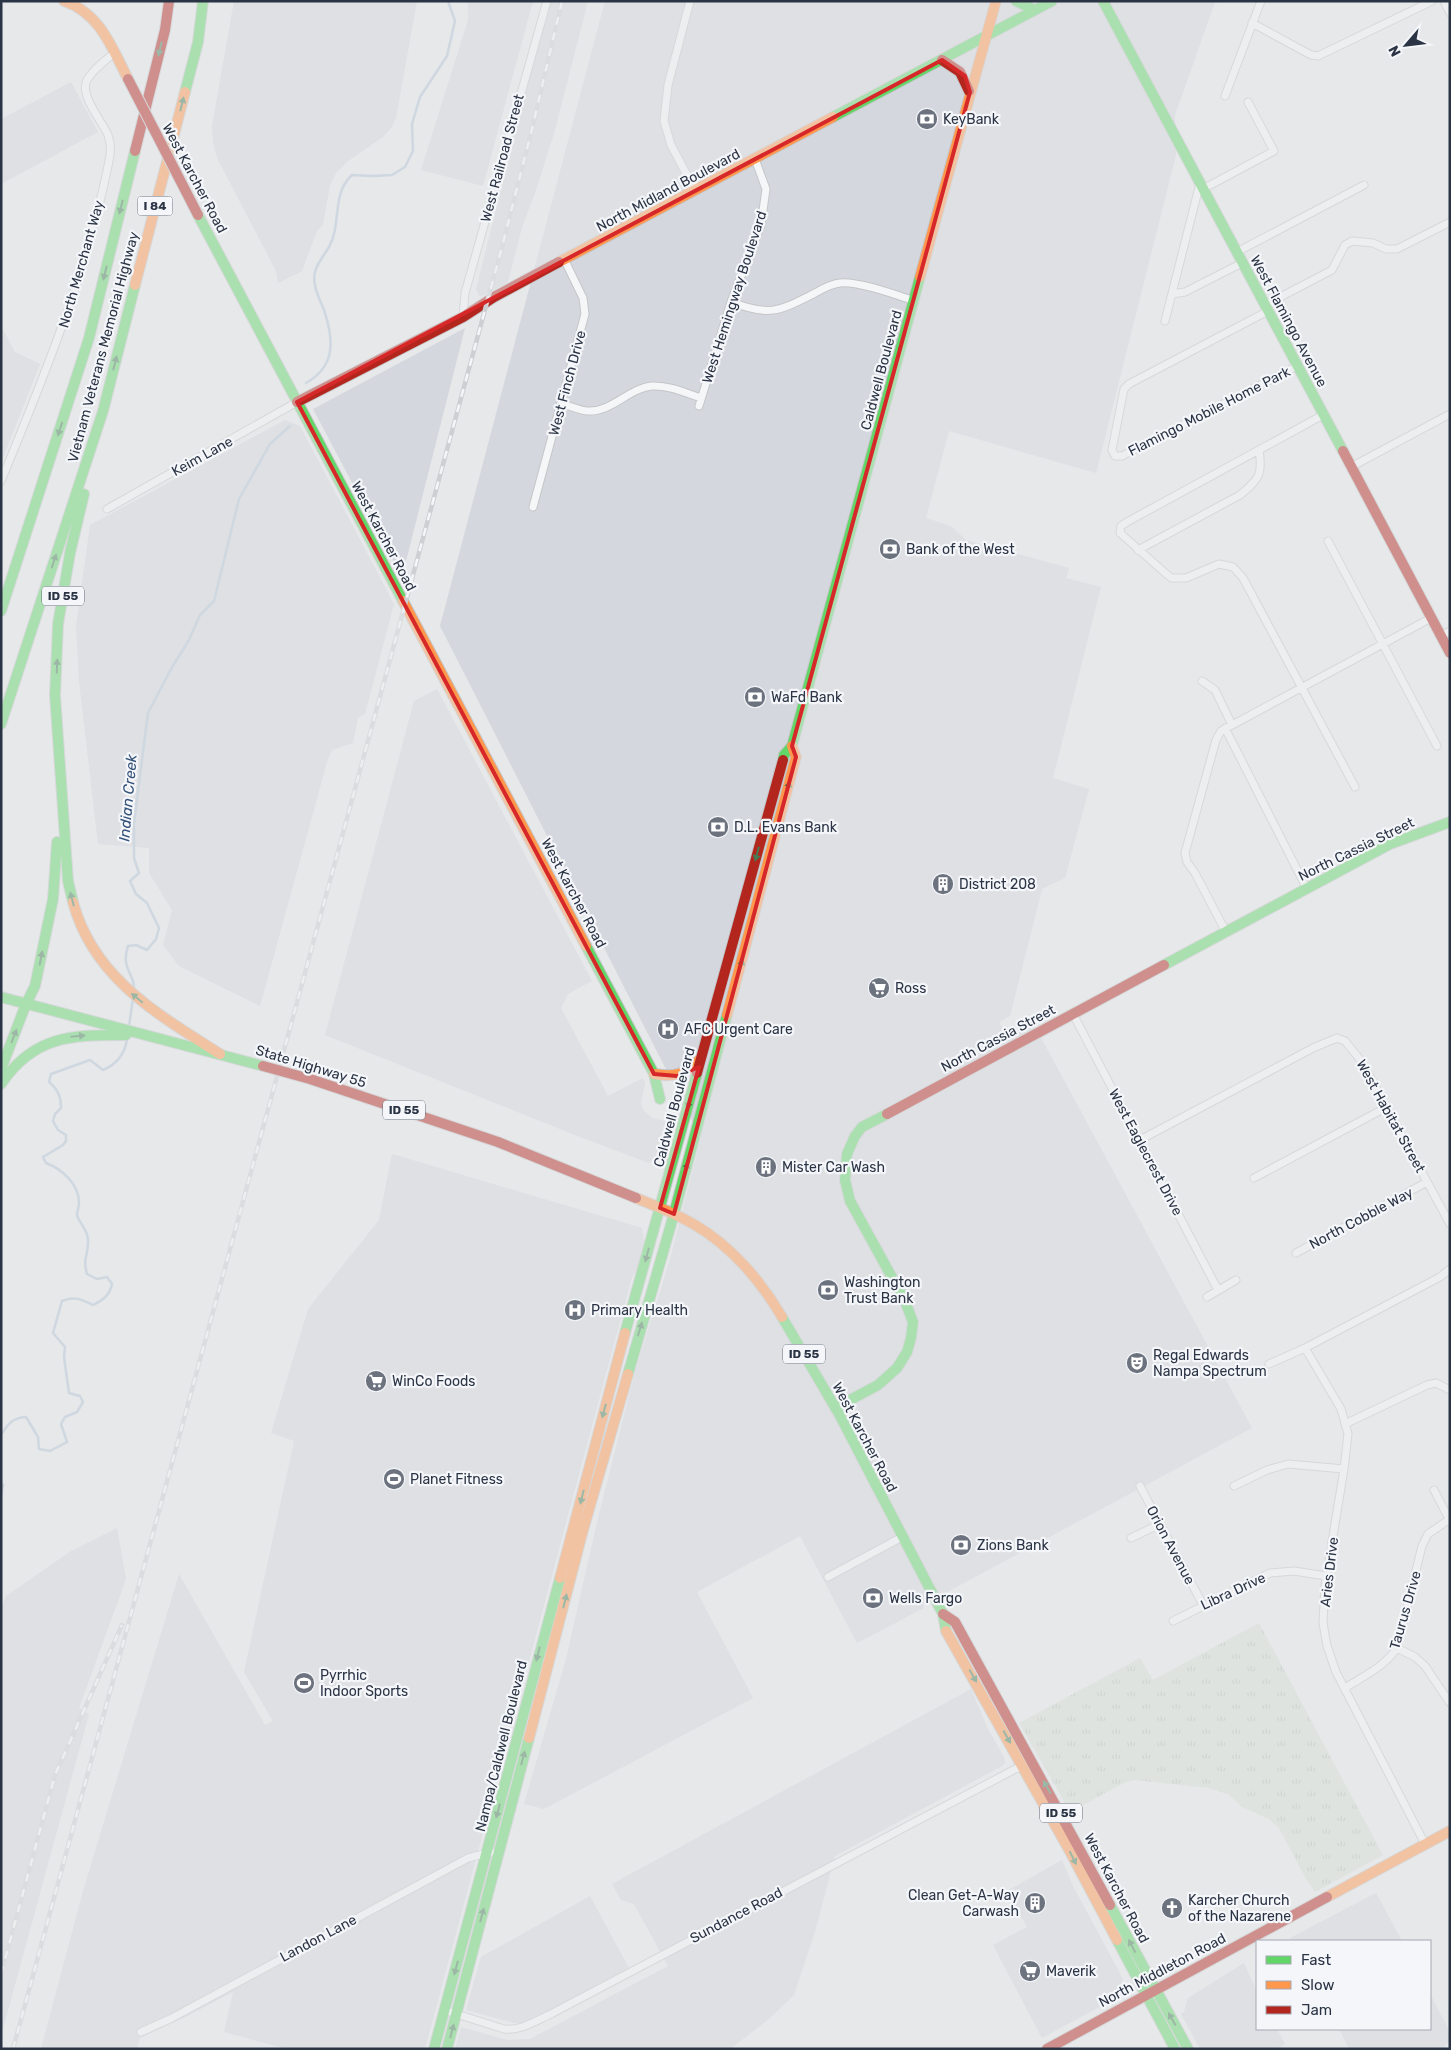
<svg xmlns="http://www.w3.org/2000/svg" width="1451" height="2050" font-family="Rubik,sans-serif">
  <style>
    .built { fill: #d4d7dd }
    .grass { fill: url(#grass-tufts) }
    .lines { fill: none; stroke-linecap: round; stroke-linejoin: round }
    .stream { stroke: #b4c4d5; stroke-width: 2.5 }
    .street-casing { stroke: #c4c6c8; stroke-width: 9 }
    .fast-casing { stroke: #c4c6c8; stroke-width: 12 }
    .slow-casing { stroke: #c4c6c8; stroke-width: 12 }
    .jam-casing { stroke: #c4c6c8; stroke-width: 12 }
    .street { stroke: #f5f6f7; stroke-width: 7 }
    .fast { stroke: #63d668; stroke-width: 10 }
    .slow { stroke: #ff974d; stroke-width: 10 }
    .jam { stroke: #b3261e; stroke-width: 10 }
    .rail-casing { stroke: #cecfd2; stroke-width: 4.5 }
    .rail { stroke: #f4f6f9; stroke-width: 2.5; stroke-dasharray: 8; stroke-linecap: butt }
    .jam-bridge-casing { stroke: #c4c6c8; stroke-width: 12; stroke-linecap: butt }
    .jam-bridge { stroke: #b3261e; stroke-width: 10 }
    .oneway { fill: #447d55 }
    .marked { fill: none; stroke: #d62828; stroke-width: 4; stroke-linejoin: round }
    .labels { text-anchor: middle; stroke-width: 4.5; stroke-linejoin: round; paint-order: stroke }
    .shield { fill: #f4f6f9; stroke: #676e7b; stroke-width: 1 }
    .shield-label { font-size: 12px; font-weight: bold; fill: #2b3445 }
    .poi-label { font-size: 14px; fill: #2b3445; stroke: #f4f6f9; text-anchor: start }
    .street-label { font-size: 14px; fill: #2b3445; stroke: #f4f6f9 }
    .water-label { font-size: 15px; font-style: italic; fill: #34527a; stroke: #f4f6f9 }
  </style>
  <defs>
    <pattern id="grass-tufts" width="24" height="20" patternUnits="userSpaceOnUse" patternTransform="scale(1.25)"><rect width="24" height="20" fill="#d6ded6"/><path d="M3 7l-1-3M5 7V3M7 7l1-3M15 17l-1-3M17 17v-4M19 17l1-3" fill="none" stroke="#b8bfb9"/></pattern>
  </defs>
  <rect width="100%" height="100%" fill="#e6e8ea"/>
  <path class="built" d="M234 1H417L396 118 391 128 383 137 348 161 336 173 330 185 323 224 317 231 302 271 278 283 276 271 217 158 213 142 212 126Z
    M468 1H533L483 186 421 170 468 20Z
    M546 1H588L555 130 536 190 522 227 508 282 480 297 476 289 542 29Z
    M605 1H1222V3L1215 2 1175 115 1176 155 1096 473 949 431 926 518 951 526 966 540 1069 568 1066 578 1101 587 1053 778 1089 789 1065 878 1042 889 1010 1016 999 1022 1006 1035 1032 1021 1252 1428 923 1605 924 1608 857 1643 800 1536 697 1592 753 1698 544 1809 524 1804 566 1659 598 1518 635 1372 670 1259 701 1138 440 626Z
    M71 82 98 132 1 184V119Z
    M1 326 15 352 40 364 1 463Z
    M465 328 402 577 313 409Z
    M285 420 300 426 394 604 365 714 358 718 353 743 332 750 327 762 260 1006 179 966 163 945 172 910 149 873V848L98 844 79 681 76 626 90 525Z
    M437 689 592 981 568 994 561 1008 608 1096 643 1078 645 1083 641 1103 643 1110 652 1118 672 1123 666 1147 658 1157 649 1163 585 1139 325 1035 414 701Z
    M392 1154 642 1228 644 1240 639 1268 632 1277 425 2049H287L224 2032 233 1992 185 2017 140 2038 137 2049H41L83 1891 179 1574 265 1725 273 1721 244 1672 294 1441 271 1433 308 1309 379 1220Z
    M117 1528 126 1579 79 1708 89 1714 1 2036V1609L6 1596 71 1551Z
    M971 1689 987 1727 1005 1759V1763L1002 1766 835 1856 815 1932 794 1995 768 2020 730 2049H455L461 2027 507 2040 530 2039 668 1966 634 1904 621 1900 612 1884Z
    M1062 1860 1073 1886 1123 1979 1118 1994 1103 2005 1042 2038 993 1945 1027 1927 1007 1891Z
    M1376 1893 1402 1941H1292L1290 1938Z
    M590 1896 629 1968 533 2019 523 2023H514L466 2010 481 1957Z
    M1244 1963 1257 1992V2029H1277L1285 2044 1277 2049H1200L1181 2014 1184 2012 1188 1998Z
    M1430 1994 1450 2032V2040L1443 2049H1349L1339 2029H1430Z"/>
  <path class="grass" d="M1259 1623 1383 1855 1315 1892 1306 1879 1279 1828 1269 1819 1242 1807 1228 1794 1208 1788 1135 1780 1124 1783 1070 1812 1019 1723 1140 1658 1153 1680Z"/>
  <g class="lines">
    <path class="stream" d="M306 383C336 366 334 340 324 310 321 302 316 293 315 285 311 269 322 259 329 247 342 224 331 194 352 175L373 176 392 175 405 167 413 151 412 124 420 97 447 56 455 21 448 1
      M134 991C136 974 120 970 128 946L136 945 147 950 156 939 159 928 147 903 136 894 130 881 139 873 134 858V823L148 713 171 669 189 640 200 615 214 601 239 499 270 444 290 426
      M129 1026 133 999
      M1 1435C8 1424 12 1418 26 1417L38 1437 39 1449 50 1451 67 1442 61 1424 65 1417 77 1412 83 1402 80 1396 69 1393 64 1357 65 1347 53 1333 62 1301C74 1296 81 1299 93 1305 103 1300 110 1295 112 1284L107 1277 97 1279 87 1274C82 1257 89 1255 88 1240 88 1230 79 1223 77 1215 77 1211 79 1207 79 1203 79 1184 62 1169 46 1163L43 1157 63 1145 66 1141V1135L58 1130 53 1121 55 1114 61 1108C61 1096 58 1090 49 1082L51 1074 90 1060 103 1070C117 1064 125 1054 127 1039
      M1 1483 3 1485 1 1496"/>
    <g class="street-casing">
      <path id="street" d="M690 1 668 85 664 121 671 145 695 190
        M1444 1 1450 13
        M1252 23 1311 55 1318 56 1432 1
        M1225 96 1261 1
        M1203 189 1274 151 1248 102
        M1237 252 1364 185
        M1172 294 1185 292 1242 263
        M731 302C771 317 779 311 815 293 822 289 831 284 840 283 858 281 896 295 915 301
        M1265 305 1332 270 1345 245 1352 241 1373 243 1386 249H1397L1450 222
        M1268 311 1129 384 1124 389 1112 450 1115 456H1122L1297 366
        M463 317 465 293 547 1
        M1165 321 1200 183
        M561 403C569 406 579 410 587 411 611 413 629 388 652 386 668 385 686 393 701 398
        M699 406 731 302 761 225 766 189 755 159
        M1323 415 1127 522 1121 526 1120 533 1171 578H1186L1219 564 1233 567 1243 578 1355 787
        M1351 467 1450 414
        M1 481C44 377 87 272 109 161 111 152 111 143 108 135 102 121 79 95 87 80 93 69 105 61 114 53
        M533 507 585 314 583 298 565 261
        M107 509 297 402
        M1328 541 1437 746
        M1138 550 1240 495C1259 479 1263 475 1259 450
        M1441 636 1450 631
        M1202 681 1215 690 1232 725
        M1225 728 1307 889
        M1226 932 1195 873 1187 862 1185 853 1216 740 1221 731 1431 618
        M1073 1014 1218 1290
        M1140 1140 1313 1048 1337 1038 1345 1041 1362 1062 1450 1224
        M1254 1178 1387 1107
        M1296 1253 1427 1182
        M1207 1297 1236 1280
        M1305 1348 1341 1409 1348 1434 1344 1469 1325 1585 1323 1623 1327 1646 1336 1672 1425 1844
        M1269 1364 1305 1348 1440 1277 1450 1269
        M1345 1424 1427 1385 1436 1383 1450 1390
        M1140 1486 1203 1605
        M1234 1486 1267 1470 1288 1464 1344 1469
        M1434 1490 1449 1519
        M1131 1538 1160 1524
        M828 1577 902 1537
        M1173 1621 1270 1573 1294 1571 1326 1576
        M1397 1648 1415 1657 1425 1666 1450 1703
        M1345 1688C1364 1676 1384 1667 1397 1648L1422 1546 1428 1534 1450 1519
        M444 2010 504 2029C520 2031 534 2022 549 2015L1023 1765
        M141 2032 172 2018 468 1858 491 1852"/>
    </g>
    <g class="fast-casing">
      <path id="fast" d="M1016 1 1035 10
        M1103 1 1343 451
        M185 92 198 42 203 1
        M833 117 1052 1
        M198 215 403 601
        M1 611 89 338 135 151
        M1 724 103 411 135 285
        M783 760 784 755 792 746 920 277
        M73 902 68 881 55 695 58 624 70 553 84 494
        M586 946 654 1074 660 1099
        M1164 965 1390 844 1450 822
        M1 997 263 1066
        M1 1069 26 1004 35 986 53 899 57 842
        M1 1084C34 1035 72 1035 126 1035
        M782 1317 839 1414 943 1614 946 1631
        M625 1333 697 1073
        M628 1374 674 1214 727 1015
        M835 1408 878 1385 897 1368 907 1352 911 1338 913 1322 905 1301 850 1201 845 1180 847 1154 855 1136 862 1127 887 1114
        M1110 1905 1188 2049
        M1117 1940 1175 2049
        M434 2049 560 1578
        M447 2049 529 1738"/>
    </g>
    <g class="slow-casing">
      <path id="slow" d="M64 1C100 13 112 48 128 79
        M559 262 833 117
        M920 277 996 1
        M135 285 185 92
        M403 601 586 946
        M73 902C93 978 159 1015 220 1054
        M727 1015 796 757 792 746
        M654 1074C673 1077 686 1075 699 1060
        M636 1198C656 1206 677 1214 695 1225 731 1246 761 1281 782 1317
        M560 1578 625 1333
        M946 1631 1067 1846 1117 1940
        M529 1738 583 1530 628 1374
        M1327 1897 1450 1831"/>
    </g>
    <g class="jam-casing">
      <path id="jam" d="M942 60 960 72 969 91
        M135 151 165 30 169 1
        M297 402 463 317 494 297 559 262
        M1343 451 1450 653
        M697 1073 783 760
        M310 1079 498 1142 636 1198
        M887 1114 1164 965
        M943 1614 955 1622 1110 1905
        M1047 2049 1327 1897"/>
    </g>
    <use href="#street" class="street"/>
    <use href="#fast" class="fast"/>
    <use href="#slow" class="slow"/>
    <use href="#jam" class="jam"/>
    <g class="rail-casing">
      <path id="rail" d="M1 1974 55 1775 122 1625
        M13 2049 502 247 532 129 562 1"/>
    </g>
    <use href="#rail" class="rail"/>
    <g class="jam-bridge-casing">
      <path id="jam-bridge" d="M128 79 198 215
        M263 1066 310 1079"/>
    </g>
    <use href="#jam-bridge" class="jam-bridge"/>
  </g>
  <defs><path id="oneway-solid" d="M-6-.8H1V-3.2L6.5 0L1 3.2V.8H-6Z" transform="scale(1.25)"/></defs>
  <g class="oneway">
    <use href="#oneway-solid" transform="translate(160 49) rotate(104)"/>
    <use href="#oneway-solid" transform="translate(182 104) rotate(-76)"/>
    <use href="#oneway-solid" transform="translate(121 207) rotate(104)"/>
    <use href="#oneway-solid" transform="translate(105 273) rotate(104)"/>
    <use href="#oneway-solid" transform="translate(115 363) rotate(-76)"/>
    <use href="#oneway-solid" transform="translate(60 429) rotate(108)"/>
    <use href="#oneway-solid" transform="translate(54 561) rotate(-72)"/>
    <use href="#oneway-solid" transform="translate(57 666) rotate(-88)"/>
    <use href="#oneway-solid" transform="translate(788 788) rotate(-75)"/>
    <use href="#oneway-solid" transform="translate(757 854) rotate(105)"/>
    <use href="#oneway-solid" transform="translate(72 899) rotate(-105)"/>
    <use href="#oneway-solid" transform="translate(41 958) rotate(-79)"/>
    <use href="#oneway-solid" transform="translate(741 966) rotate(-75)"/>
    <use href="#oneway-solid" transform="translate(137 998) rotate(-141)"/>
    <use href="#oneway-solid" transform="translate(14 1036) rotate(-69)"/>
    <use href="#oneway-solid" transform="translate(78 1036) rotate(-5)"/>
    <use href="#oneway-solid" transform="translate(689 1102) rotate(105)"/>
    <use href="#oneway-solid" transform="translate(686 1169) rotate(-75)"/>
    <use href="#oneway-solid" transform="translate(647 1255) rotate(105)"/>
    <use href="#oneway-solid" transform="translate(640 1329) rotate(-73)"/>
    <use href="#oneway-solid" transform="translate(604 1411) rotate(105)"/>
    <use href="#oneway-solid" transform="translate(582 1497) rotate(104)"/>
    <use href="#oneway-solid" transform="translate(565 1601) rotate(-76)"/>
    <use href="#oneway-solid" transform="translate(538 1654) rotate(104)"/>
    <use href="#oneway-solid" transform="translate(973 1676) rotate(61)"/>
    <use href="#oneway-solid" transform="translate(1007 1737) rotate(61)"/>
    <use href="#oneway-solid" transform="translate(523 1758) rotate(-75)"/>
    <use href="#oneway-solid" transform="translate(1047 1787) rotate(-119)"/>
    <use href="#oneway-solid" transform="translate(498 1811) rotate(105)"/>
    <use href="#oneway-solid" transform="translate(1073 1858) rotate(63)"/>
    <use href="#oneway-solid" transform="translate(482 1915) rotate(-75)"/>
    <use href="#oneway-solid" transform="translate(1132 1946) rotate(-118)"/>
    <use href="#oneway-solid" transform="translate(456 1968) rotate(105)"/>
    <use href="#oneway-solid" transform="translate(1172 2019) rotate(-119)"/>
    <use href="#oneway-solid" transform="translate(452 2031) rotate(-75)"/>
  </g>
  <path d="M0 0H1451V2050H0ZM942 60 965 76 970 92 792 746 796 757 674 1214 660 1208 699 1067 677 1076 654 1074 297 402Z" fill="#e6e8ea" fill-opacity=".55" fill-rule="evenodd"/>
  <path class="marked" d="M942 60 965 76 970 92 792 746 796 757 674 1214 660 1208 699 1067 677 1076 654 1074 297 402Z"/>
  <defs>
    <g id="bank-disc" transform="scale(1.125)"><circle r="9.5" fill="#6c737f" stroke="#f4f6f9"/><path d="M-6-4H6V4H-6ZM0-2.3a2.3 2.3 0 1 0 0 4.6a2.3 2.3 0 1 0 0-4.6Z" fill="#fff"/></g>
    <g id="building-disc" transform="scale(1.125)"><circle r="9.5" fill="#6c737f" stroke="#f4f6f9"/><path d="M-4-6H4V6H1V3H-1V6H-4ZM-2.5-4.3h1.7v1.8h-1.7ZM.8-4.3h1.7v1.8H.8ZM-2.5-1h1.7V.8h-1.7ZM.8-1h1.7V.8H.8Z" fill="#fff"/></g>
    <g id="supermarket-disc" transform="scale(1.125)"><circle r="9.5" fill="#6c737f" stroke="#f4f6f9"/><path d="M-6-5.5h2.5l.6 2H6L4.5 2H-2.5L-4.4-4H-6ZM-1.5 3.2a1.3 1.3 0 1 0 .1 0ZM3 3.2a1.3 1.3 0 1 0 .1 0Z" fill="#fff"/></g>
    <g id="hospital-disc" transform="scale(1.125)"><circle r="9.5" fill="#6c737f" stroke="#f4f6f9"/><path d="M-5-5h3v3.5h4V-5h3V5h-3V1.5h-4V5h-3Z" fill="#fff"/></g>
    <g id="theatre-disc" transform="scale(1.125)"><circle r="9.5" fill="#6c737f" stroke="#f4f6f9"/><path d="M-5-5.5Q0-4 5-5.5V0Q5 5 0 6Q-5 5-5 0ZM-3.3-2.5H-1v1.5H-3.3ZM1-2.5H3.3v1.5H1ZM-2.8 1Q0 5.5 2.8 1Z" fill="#fff"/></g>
    <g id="stadium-disc" transform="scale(1.125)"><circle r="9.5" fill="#6c737f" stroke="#f4f6f9"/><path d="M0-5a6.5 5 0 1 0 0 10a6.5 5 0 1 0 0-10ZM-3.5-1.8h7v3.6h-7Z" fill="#fff"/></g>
    <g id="church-disc" transform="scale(1.125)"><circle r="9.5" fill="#6c737f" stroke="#f4f6f9"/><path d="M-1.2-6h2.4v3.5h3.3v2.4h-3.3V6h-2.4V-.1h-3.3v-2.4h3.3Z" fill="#fff"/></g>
  </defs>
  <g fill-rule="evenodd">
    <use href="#bank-disc" x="927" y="119"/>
    <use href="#bank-disc" x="890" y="549"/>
    <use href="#bank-disc" x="755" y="697"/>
    <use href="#bank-disc" x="718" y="827"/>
    <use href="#building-disc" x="943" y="884"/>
    <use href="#supermarket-disc" x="879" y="988"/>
    <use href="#hospital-disc" x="668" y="1029"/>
    <use href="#building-disc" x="766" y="1167"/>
    <use href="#bank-disc" x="828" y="1290"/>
    <use href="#hospital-disc" x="575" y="1310"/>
    <use href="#theatre-disc" x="1137" y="1363"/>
    <use href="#supermarket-disc" x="376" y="1381"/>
    <use href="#stadium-disc" x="394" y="1479"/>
    <use href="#bank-disc" x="961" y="1545"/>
    <use href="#bank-disc" x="873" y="1598"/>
    <use href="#stadium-disc" x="304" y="1683"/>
    <use href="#building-disc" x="1035" y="1903"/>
    <use href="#church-disc" x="1172" y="1908"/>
    <use href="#supermarket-disc" x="1030" y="1971"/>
  </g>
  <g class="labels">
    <g class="shield">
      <rect x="137.5" y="196.5" width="35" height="19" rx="4"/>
      <rect x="42" y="586.5" width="42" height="19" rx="4"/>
      <rect x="383" y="1100.5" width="42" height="19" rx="4"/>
      <rect x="783" y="1344.5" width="42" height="19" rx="4"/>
      <rect x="1040" y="1803.5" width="42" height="19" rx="4"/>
    </g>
    <g class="shield-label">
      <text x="155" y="210">I 84</text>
      <text x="63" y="600">ID 55</text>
      <text x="404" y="1114">ID 55</text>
      <text x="804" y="1358">ID 55</text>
      <text x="1061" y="1817">ID 55</text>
    </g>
    <g class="poi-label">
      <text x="943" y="124">KeyBank</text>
      <text x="906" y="554">Bank of the West</text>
      <text x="771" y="702">WaFd Bank</text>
      <text x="734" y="832">D.L. Evans Bank</text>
      <text x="959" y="889">District 208</text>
      <text x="895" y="993">Ross</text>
      <text x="684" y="1034">AFC Urgent Care</text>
      <text x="782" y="1172">Mister Car Wash</text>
      <text x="844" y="1287">Washington<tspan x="844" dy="16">Trust Bank</tspan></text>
      <text x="591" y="1315">Primary Health</text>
      <text x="1153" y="1360">Regal Edwards<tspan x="1153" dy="16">Nampa Spectrum</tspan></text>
      <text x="392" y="1386">WinCo Foods</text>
      <text x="410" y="1484">Planet Fitness</text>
      <text x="977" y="1550">Zions Bank</text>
      <text x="889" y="1603">Wells Fargo</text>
      <text x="320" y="1680">Pyrrhic<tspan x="320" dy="16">Indoor Sports</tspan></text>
      <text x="1019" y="1900" text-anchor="end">Clean Get-A-Way<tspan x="1019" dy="16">Carwash</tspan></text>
      <text x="1188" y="1905">Karcher Church<tspan x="1188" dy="16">of the Nazarene</tspan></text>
      <text x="1046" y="1976">Maverik</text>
    </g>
    <g class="street-label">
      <text transform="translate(502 158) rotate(-75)" y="5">West Railroad Street</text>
      <text transform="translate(195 178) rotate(62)" y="5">West Karcher Road</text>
      <text transform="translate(668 190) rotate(-28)" y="5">North Midland Boulevard</text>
      <text transform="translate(81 264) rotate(-74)" y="5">North Merchant Way</text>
      <text transform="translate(734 297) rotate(-72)" y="5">West Hemingway Boulevard</text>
      <text transform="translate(1289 321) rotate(62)" y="5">West Flamingo Avenue</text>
      <text transform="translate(103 347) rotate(-75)" y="5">Vietnam Veterans Memorial Highway</text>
      <text transform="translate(881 370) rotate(-75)" y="5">Caldwell Boulevard</text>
      <text transform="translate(567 383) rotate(-75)" y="5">West Finch Drive</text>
      <text transform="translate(1209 411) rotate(-27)" y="5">Flamingo Mobile Home Park</text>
      <text transform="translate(202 456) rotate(-29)" y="5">Keim Lane</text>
      <text transform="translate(384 536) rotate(62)" y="5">West Karcher Road</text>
      <text transform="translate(1356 849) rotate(-26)" y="5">North Cassia Street</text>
      <text transform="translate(574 893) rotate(62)" y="5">West Karcher Road</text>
      <text transform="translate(998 1038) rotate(-28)" y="5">North Cassia Street</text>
      <text transform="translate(311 1066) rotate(17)" y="5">State Highway 55</text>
      <text transform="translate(674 1107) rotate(-75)" y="5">Caldwell Boulevard</text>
      <text transform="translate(1391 1116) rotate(61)" y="5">West Habitat Street</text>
      <text transform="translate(1146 1152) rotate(62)" y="5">West Eaglecrest Drive</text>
      <text transform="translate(1361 1218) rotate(-28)" y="5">North Cobble Way</text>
      <text transform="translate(865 1437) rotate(62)" y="5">West Karcher Road</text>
      <text transform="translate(1171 1545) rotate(62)" y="5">Orion Avenue</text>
      <text transform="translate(1329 1572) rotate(-83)" y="5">Aries Drive</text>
      <text transform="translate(1233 1591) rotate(-25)" y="5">Libra Drive</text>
      <text transform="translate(1405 1610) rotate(-74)" y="5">Taurus Drive</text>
      <text transform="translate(501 1746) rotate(-76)" y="5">Nampa/Caldwell Boulevard</text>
      <text transform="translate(1117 1888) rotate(62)" y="5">West Karcher Road</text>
      <text transform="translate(736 1915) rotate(-28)" y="5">Sundance Road</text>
      <text transform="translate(318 1938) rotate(-28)" y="5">Landon Lane</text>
      <text transform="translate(1162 1970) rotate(-28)" y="5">North Middleton Road</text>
    </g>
    <g class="water-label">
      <text transform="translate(128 798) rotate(-85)" y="5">Indian Creek</text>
    </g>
  </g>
  <rect width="1451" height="2050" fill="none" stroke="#2b3445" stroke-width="5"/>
  <rect x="1256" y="1940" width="175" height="90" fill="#f4f6f9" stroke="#a4a8b1"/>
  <rect x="1266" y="1956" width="25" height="8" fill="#63d668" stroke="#a4a8b1"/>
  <text x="1301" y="1965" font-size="15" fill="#2b3445">Fast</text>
  <rect x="1266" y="1981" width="25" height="8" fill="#ff974d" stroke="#a4a8b1"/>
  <text x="1301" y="1990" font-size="15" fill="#2b3445">Slow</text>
  <rect x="1266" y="2006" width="25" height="8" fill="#b3261e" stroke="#a4a8b1"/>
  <text x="1301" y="2015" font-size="15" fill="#2b3445">Jam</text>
  <g transform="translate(1406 45) rotate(242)" stroke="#f4f6f9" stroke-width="4" paint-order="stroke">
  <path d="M0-4L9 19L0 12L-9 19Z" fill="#2b3445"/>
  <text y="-8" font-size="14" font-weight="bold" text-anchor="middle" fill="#2b3445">N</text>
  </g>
</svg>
